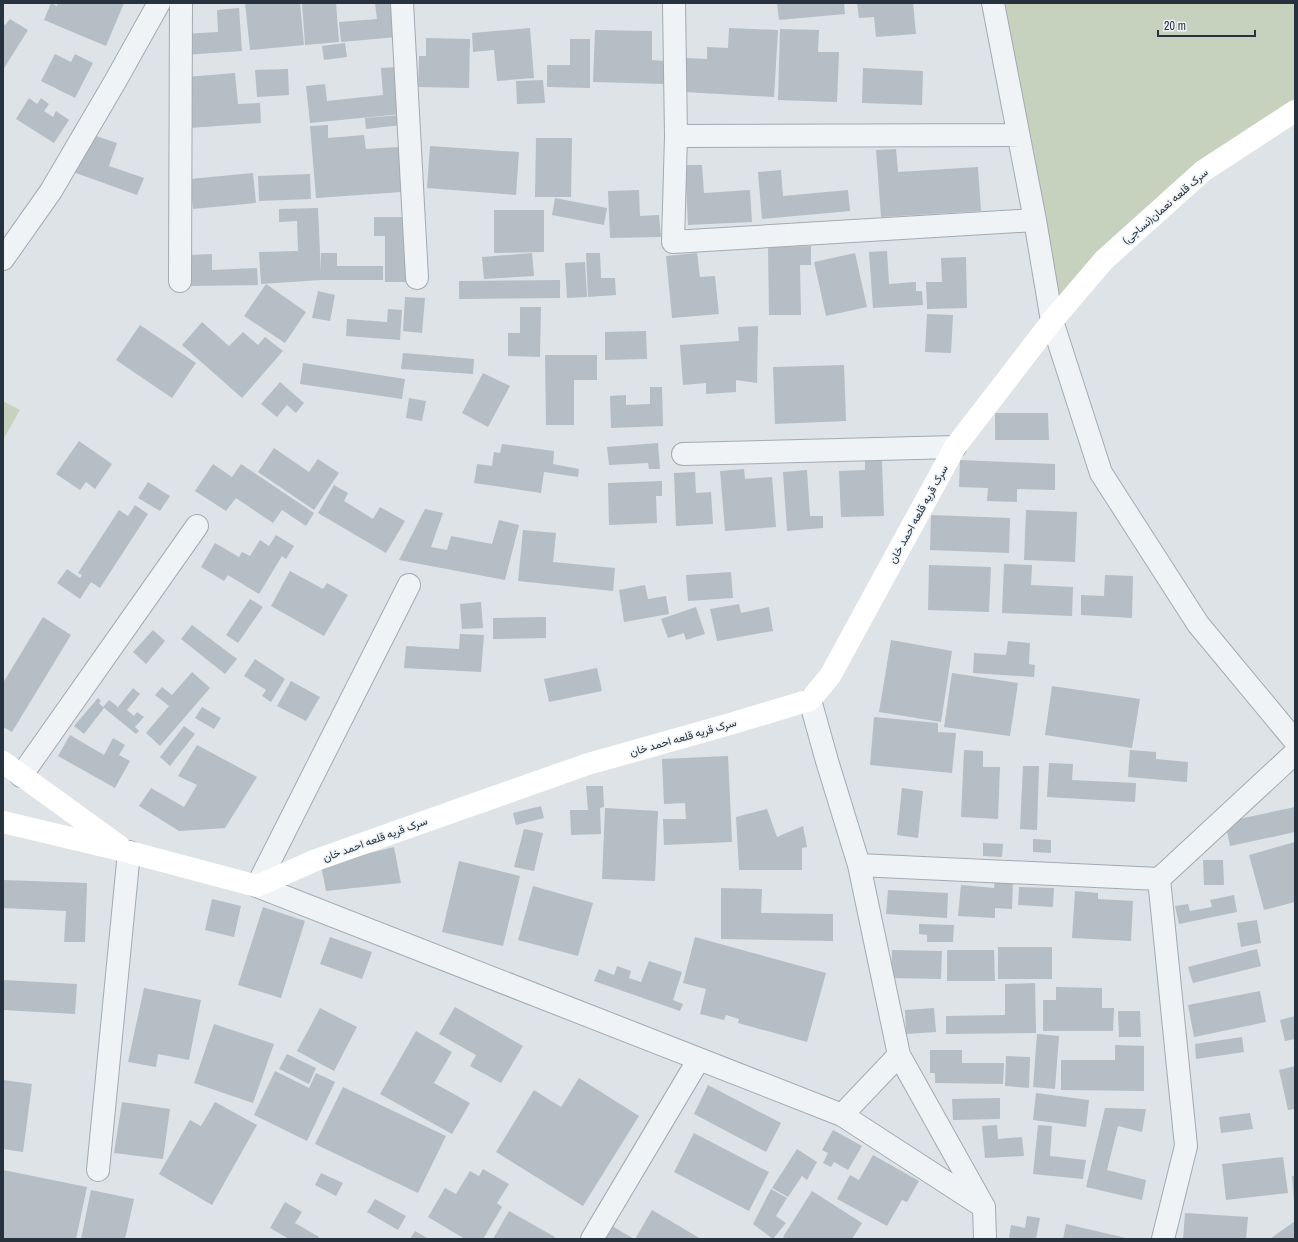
<svg xmlns="http://www.w3.org/2000/svg" width="1298" height="1242" font-family="'Archivo Narrow',Vazirmatn,sans-serif">
  <style>
    .green { fill: #c6d2be }
    .building { fill: #b5bdc5 }
    .lines { fill: none; stroke-linecap: round; stroke-linejoin: round }
    .street-casing { stroke: #a3aab2; stroke-width: 24 }
    .street { stroke: #f0f3f6; stroke-width: 22 }
    .secondary { stroke: #fff; stroke-width: 22 }
    .labels { text-anchor: middle; stroke-width: 3; stroke-linejoin: round; paint-order: stroke }
    .street-label { font-size: 11px; fill: #27323f; stroke: #edf2f5 }
  </style>
  <rect width="100%" height="100%" fill="#dee3e8"/>
  <path class="green" d="M993 3H1295V111L1203 171 1052 321Z
    M3 401 20 410 4 438 3 437Z"/>
  <path class="building" d="M51 3 57 6 58 3H124L106 46 44 20Z
    M245 3H268V4L300 3 304 45 250 50Z
    M302 3H336L339 42 305 45Z
    M375 3H395L398 37 341 42 339 22 377 19Z
    M777 3H844L845 14 779 20Z
    M857 3H913L916 34 876 37 874 17 859 18Z
    M239 8 242 51 184 55 183 34 218 32 217 10Z
    M10 19 28 30 3 70V24L5 25Z
    M530 28 534 78 497 81 494 50 473 52 472 33Z
    M729 28 778 30 774 97 684 92 686 58 707 59V47L728 48Z
    M780 29 819 30 818 52H839L837 102 778 100Z
    M595 30 652 31V60L664 61V84L593 82Z
    M426 38 470 39 469 88 418 87 419 56H426Z
    M570 39H590V88L547 87V65H570Z
    M345 43 347 57 324 60 322 46Z
    M55 54 71 62 75 54 93 63 75 98 41 81Z
    M398 67 402 114 310 123 306 86 325 84 327 101 383 95 381 68Z
    M863 68 923 71 922 105 862 103Z
    M288 69 289 95 257 97 255 70Z
    M235 73 238 104 260 103 261 123 189 128 186 77Z
    M543 80 545 103 517 104 516 81Z
    M29 98 37 104 41 98 49 104 44 111 53 117 56 111 69 120 54 143 16 119Z
    M401 115 402 125 366 129 365 118Z
    M328 125V138L364 135 366 149 399 147 402 192 316 198 310 126Z
    M87 133 117 143 109 166 144 178 137 195 73 172Z
    M536 138H572L571 197H535Z
    M430 146 519 152 516 195 427 188Z
    M896 149 898 172 978 167 981 211 881 217 876 150Z
    M685 165H702L704 193 750 190 752 222 688 225Z
    M781 170 783 196 848 190 850 211 762 219 758 172Z
    M253 173 256 203 193 209 190 179Z
    M310 174 311 199 259 201 258 176Z
    M639 190 640 216 659 215 661 237 610 238 608 191Z
    M555 198 607 208 604 225 552 215Z
    M318 208 321 274V253H337V266H383V280H321L261 284 259 252 298 251 297 221 279 222V209Z
    M494 210H544V252L494 253Z
    M374 217H405L406 282H385V236H374Z
    M811 246V265H800L801 315H769L768 247Z
    M887 251 889 284 916 282V291H922L923 305 873 308 869 252Z
    M532 253 534 276 484 279 482 257Z
    M586 253H600L601 278H615L616 295 588 297Z
    M697 253 700 277 715 276 719 314 672 318 666 256Z
    M855 253 867 307 826 316 814 262Z
    M212 254V270L257 268 258 285 190 286 189 255Z
    M966 257 967 308 927 309 926 282H942L941 258Z
    M585 262 587 297 567 298 565 263Z
    M560 280V298L459 299V281Z
    M266 284 306 312 285 343 244 316Z
    M318 291 335 295 330 321 312 318Z
    M405 297 425 298 422 333 403 331Z
    M520 307H541L540 357 508 356V333H520Z
    M388 309 402 310 400 340 346 336 347 319 387 322Z
    M927 314 953 315 951 353 925 352Z
    M202 322 229 346 243 332 258 345 265 337 283 351 242 398 182 345Z
    M140 325 196 363 172 398 116 360Z
    M758 326 757 383 736 380V392L706 394V383L683 385 680 345 739 341 738 327Z
    M646 331 647 359 605 360V332Z
    M403 353 474 359 473 374 401 369Z
    M545 355H597V380H574V425H546Z
    M303 363 405 379 402 399 300 384Z
    M844 365 846 421 775 424 773 367Z
    M483 373 510 386 488 427 462 413Z
    M280 382 304 403 296 413 287 405 277 417 261 404Z
    M650 387H662L663 426 611 428 610 396 626 395V405L650 404Z
    M409 398 426 401 422 421 406 418Z
    M995 413H1048L1049 440H995Z
    M79 441 112 464 95 489 86 482 80 490 56 474Z
    M658 443 660 469H649L648 463 609 465 607 447Z
    M502 444 554 451 553 464 579 469 578 477 544 472 541 493 474 483 477 464 492 466 494 452 500 453Z
    M274 448 309 472 318 459 339 473 314 510 258 472Z
    M960 460 1055 464V490L1017 489V502L987 501 988 488 959 487Z
    M865 461H882L884 516 841 517 839 471 865 470Z
    M213 464 232 477 241 464 314 513 306 526 282 510 273 523 236 498 226 511 195 491Z
    M744 469 745 479 772 477 776 527 725 531 720 471Z
    M807 470 810 516H823V528L787 531 783 472Z
    M695 472 696 493 711 492 713 524 676 526 674 473Z
    M662 481V496H656L657 523 609 525 608 483Z
    M148 482 170 496 160 511 138 498Z
    M334 485 348 493 344 501 373 519 380 507 405 521 386 553 318 513Z
    M135 505 148 514 100 588 91 582 80 599 57 583 67 569 80 578 82 575 78 573 119 510 128 516Z
    M425 509 443 513 431 547 447 550 451 536 492 544 499 520 519 525 505 580 399 560Z
    M1026 510 1077 512 1075 562 1024 560Z
    M931 515 1010 518 1009 553 930 550Z
    M523 530 556 533 553 562 615 568 613 591 518 581Z
    M276 535 294 546 286 559 282 556 259 594 228 575 224 581 201 567 215 543 239 557 242 552 250 556 260 540 269 546Z
    M1004 564 1032 565 1031 585 1073 587 1072 616 1002 613Z
    M929 565 991 567 989 612 928 610Z
    M290 571 323 589 327 583 348 595 324 636 271 606Z
    M731 572 733 598 688 601 686 575Z
    M1105 575 1133 576 1132 618 1081 615V595L1104 596Z
    M645 585 648 599 666 596 669 614 624 622 619 590Z
    M250 599 263 607 238 643 226 635Z
    M481 602 483 628 462 629 460 604Z
    M739 604 741 613 769 607 773 631 717 641 710 609Z
    M696 607 705 634 686 640 684 633 668 638 661 619Z
    M43 617 71 635 12 732 3 727V683Z
    M546 617V638L493 639V618Z
    M192 625 237 659 225 674 181 639Z
    M153 630 165 641 146 664 133 652Z
    M460 634 484 635 481 672 404 668 406 646 459 649Z
    M891 640 952 651 941 722 879 712Z
    M1008 641 1030 643 1029 664 1035 665 1034 677 973 673 974 653 1006 655Z
    M255 659 285 679 271 702 262 696 266 690 244 676Z
    M597 668 602 691 549 702 544 679Z
    M192 672 210 688 160 746 146 733 169 706 155 695 162 687 172 695Z
    M952 673 1018 683 1010 736 944 727Z
    M291 681 320 697 306 721 277 706Z
    M1052 686 1140 699 1132 748 1045 735Z
    M133 688 140 694 127 710 134 716 137 712 144 717 135 727 139 731 136 734 104 708 84 734 74 726 98 698 101 701 99 703 103 707 109 700 118 707Z
    M202 707 221 718 214 729 195 718Z
    M874 717 938 723V732L956 733 952 773 870 765Z
    M184 726 195 734 170 766 160 757Z
    M70 735 104 755 113 738 125 745 119 755 130 761 115 788 58 756Z
    M197 745 257 777 225 828 179 831 139 806 151 788 184 807 197 785 178 776Z
    M964 750 983 751V767H1000L998 819 961 817Z
    M1130 750 1156 752V759L1188 762 1187 782 1128 777Z
    M728 756 732 842 664 845 663 819H686L685 803 664 804 662 759Z
    M1049 763 1073 764 1072 780 1136 783 1135 802 1047 797Z
    M1023 766H1039L1037 830 1020 829Z
    M586 786H603L604 807 600 808 601 834 571 835 570 810H588Z
    M902 788 923 791 918 838 897 835Z
    M541 806 544 818 516 825 513 813Z
    M1295 807V832L1230 846 1225 822Z
    M605 808 658 811 655 881 602 879Z
    M767 809 777 837 803 826 807 847 802 848V870H739L736 817Z
    M524 829 543 833 534 871 514 867Z
    M1033 839 1051 840V853L1033 852Z
    M1295 842V902L1264 910 1249 855Z
    M983 843 1003 844 1002 857 983 856Z
    M394 847 401 883 326 891 321 865Z
    M1203 860H1223L1224 885H1204Z
    M459 861 520 876 503 946 442 932Z
    M995 878 1013 879 1012 909 995 908V918L958 916 961 885 994 888Z
    M3 880 87 883 85 942H64L66 911 3 908Z
    M533 886 593 903 578 956 518 940Z
    M1019 887 1054 888 1053 907 1018 905Z
    M721 888 762 889 761 913 833 914V941L721 939Z
    M888 890 948 893 947 918 886 914Z
    M1075 891 1098 893V899L1133 901 1131 941 1072 938Z
    M1234 895 1237 912 1179 924 1175 906 1188 904 1190 911 1212 907 1210 900Z
    M212 899 241 906 234 937 205 930Z
    M263 907 305 921 281 998 238 985Z
    M1257 920 1261 943 1241 947 1237 923Z
    M919 924 954 925 953 942H927V935L919 934Z
    M330 937 372 952 362 979 320 964Z
    M695 937 826 973 807 1042 738 1023 739 1019 726 1015 724 1020 700 1014 706 989 683 983Z
    M998 947H1052V979H998Z
    M1257 949 1261 966 1193 983 1188 967Z
    M892 950 942 951 941 979 891 978Z
    M947 950H994L995 981H947Z
    M649 961 682 972 673 1000 683 1004 680 1011 594 981 599 969 614 975 617 966 631 971 629 978 641 982Z
    M3 980 77 984 75 1014 3 1010Z
    M1035 983 1036 1033 946 1034V1016L1005 1015V984Z
    M1056 987 1102 988V1008H1114L1113 1031H1043V1000H1056Z
    M144 988 201 1000 189 1060 158 1054 156 1067 128 1062Z
    M1260 991 1266 1022 1194 1037 1188 1005Z
    M455 1007 523 1046 501 1083 470 1066 476 1055 439 1034Z
    M320 1008 357 1027 334 1071 297 1051Z
    M934 1008 936 1032 906 1034 905 1010Z
    M1118 1011H1140L1141 1037H1119Z
    M1295 1016V1039L1285 1041 1280 1020Z
    M214 1024 274 1044 253 1103 194 1083Z
    M416 1031 452 1052 434 1083 470 1103 452 1134 380 1094Z
    M1037 1034 1059 1036 1055 1089 1033 1087Z
    M1242 1037 1244 1052 1196 1059 1195 1044Z
    M1115 1045 1144 1046V1091L1061 1090V1060H1115Z
    M930 1050H962V1063H1004L1003 1084 935 1083V1073H930Z
    M287 1054 316 1068 309 1084 279 1069Z
    M1006 1056 1030 1057 1029 1088 1005 1086Z
    M1295 1066V1109L1288 1110 1279 1070Z
    M275 1071 309 1088 316 1073 335 1082 307 1141 254 1115Z
    M579 1078 639 1116 583 1206 496 1152 534 1090 561 1107Z
    M3 1080 32 1084 23 1152 3 1149Z
    M708 1085 781 1123 766 1152 694 1114Z
    M343 1087 446 1136 418 1193 315 1144Z
    M1036 1093 1089 1100 1086 1127 1033 1120Z
    M1000 1098V1119L953 1120 952 1099Z
    M122 1102 170 1109 163 1159 114 1153Z
    M215 1102 257 1125 212 1205 159 1174 190 1120 201 1126Z
    M1105 1108 1146 1109 1142 1132 1118 1126 1107 1170 1146 1180 1142 1200 1086 1187Z
    M1250 1113 1253 1129 1221 1133 1219 1117Z
    M997 1125 998 1139 1022 1137 1024 1156 985 1158 982 1126Z
    M1038 1125 1052 1126 1050 1156 1086 1160 1083 1179 1033 1174Z
    M833 1130 862 1146 848 1170 834 1162 831 1167 823 1163 828 1153 822 1150Z
    M694 1133 769 1172 749 1211 674 1172Z
    M797 1149 817 1162 807 1180 802 1176 788 1197 772 1188Z
    M873 1155 919 1181 907 1202 902 1200 887 1226 837 1199 850 1175 859 1180Z
    M1283 1157 1288 1193 1226 1200 1222 1164Z
    M483 1169 509 1184 497 1203 502 1207 483 1239H465L428 1217 445 1188 456 1194 470 1171 479 1176Z
    M3 1170 87 1187 76 1239H3Z
    M321 1173 343 1183 336 1196 315 1185Z
    M1292 1176H1295V1201H1294Z
    M771 1189 787 1198 776 1216 786 1223 773 1239 753 1224Z
    M91 1190 134 1199 125 1239H81Z
    M812 1191 862 1223 852 1239H787L783 1237Z
    M375 1199 406 1216 398 1230 367 1212Z
    M285 1202 302 1212 295 1223 319 1237 318 1239H289L270 1228Z
    M652 1210 701 1239H635Z
    M509 1211 555 1237 554 1239H493Z
    M1185 1213 1248 1217 1246 1239H1183Z
    M1027 1216 1040 1218 1036 1239H1015L1009 1238 1011 1225 1025 1228Z
    M1295 1221V1239H1270Z
    M1066 1224 1126 1238 1125 1239H1063Z
    M612 1226 634 1239H604Z
    M415 1231 429 1239H410Z"/>
  <g class="lines">
    <g class="street-casing">
      <path id="street" d="M402 3 417 278
        M674 3 676 136 673 242 1035 220
        M993 3 1035 220 1052 321 1101 473 1198 624 1295 741
        M676 136 1018 135
        M3 259 51 191 116 80 159 3
        M180 281 181 3
        M683 454 955 447
        M409 585 257 886 842 1115 984 1207
        M810 700 827 761 859 865 899 1055 984 1207 985 1239
        M21 776 197 526
        M859 865 1159 879 1295 753
        M1159 879 1186 1146 1163 1239
        M842 1115 899 1055
        M98 1170 129 852
        M592 1239 699 1059"/>
    </g>
    <use href="#street" class="street"/>
    <path class="secondary" d="M3 762 119 846
      M3 822 129 852 257 886 316 860 588 764 730 724 810 700 830 676 955 447 1052 321 1104 260 1203 171 1295 111"/>
  </g>
  <g class="labels">
    <g class="street-label">
      <text transform="translate(1165 206) rotate(-41)" y="4">سرک قلعه نعمان(نساجی)</text>
      <text transform="translate(918 514) rotate(-61)" y="4">سرک قریه قلعه احمد خان</text>
      <text transform="translate(683 737) rotate(-16)" y="4">سرک قریه قلعه احمد خان</text>
      <text transform="translate(375 839) rotate(-20)" y="4">سرک قریه قلعه احمد خان</text>
    </g>
  </g>
  <rect width="1298" height="1242" fill="none" stroke="#27323f" stroke-width="8"/>
  <path d="M1158 30v6h97v-6" fill="none" stroke="#27323f" stroke-width="2"/>
  <text x="1164" y="30" font-size="12" fill="#27323f" stroke="#edf2f5" stroke-width="3" paint-order="stroke">20 m</text>
</svg>
